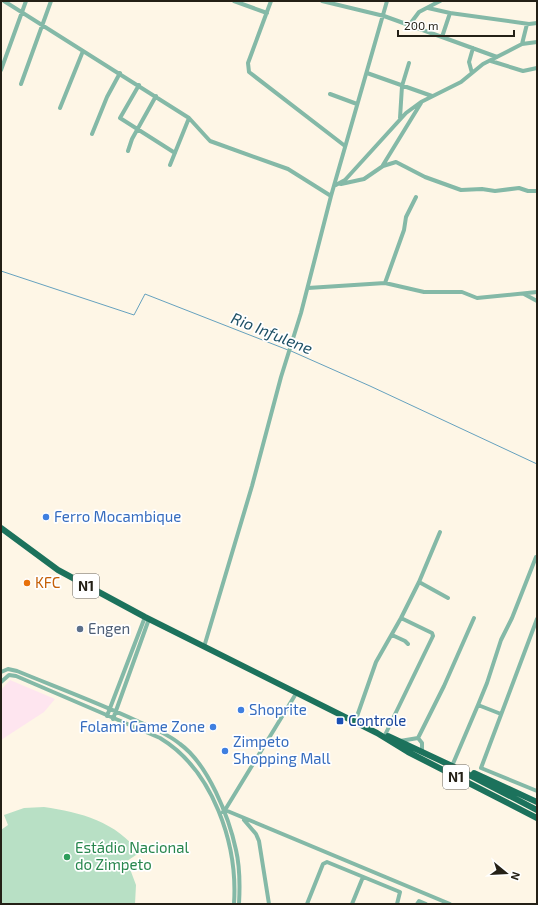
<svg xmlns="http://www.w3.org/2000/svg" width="538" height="905" font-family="'Exo 2',sans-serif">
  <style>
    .industrial { fill: #fee5ef }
    .grass { fill: #b8e0c5 }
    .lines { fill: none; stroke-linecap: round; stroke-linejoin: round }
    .stream { stroke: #65a1be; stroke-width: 1 }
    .minor { stroke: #84b9a7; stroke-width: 4 }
    .trunk { stroke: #1c725c; stroke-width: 6 }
    .shop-dot { fill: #3f7fe0; stroke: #fff; stroke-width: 1.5 }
    .food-dot { fill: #e8710a; stroke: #fff; stroke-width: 1.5 }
    .service-dot { fill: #5c6f8a; stroke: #fff; stroke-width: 1.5 }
    .transit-dot { fill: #1a4fb4; stroke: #fff; stroke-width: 1.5 }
    .leisure-dot { fill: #2e9e5b; stroke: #fff; stroke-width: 1.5 }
    .labels { text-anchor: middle; stroke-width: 3.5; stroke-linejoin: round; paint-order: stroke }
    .shield { fill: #fff; stroke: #66635c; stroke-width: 1 }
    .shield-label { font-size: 14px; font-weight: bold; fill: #242016 }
    .shop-label { font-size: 15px; fill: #366cbe; stroke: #fff; text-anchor: start }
    .food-label { font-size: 15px; fill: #c56008; stroke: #fff; text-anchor: start }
    .service-label { font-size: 15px; fill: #4e5e75; stroke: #fff; text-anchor: start }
    .transit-label { font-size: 15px; fill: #164399; stroke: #fff; text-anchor: start }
    .leisure-label { font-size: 15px; fill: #27864d; stroke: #fff; text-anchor: start }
    .water-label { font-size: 16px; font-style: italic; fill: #1f5166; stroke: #fff }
  </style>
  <rect width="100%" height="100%" fill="#fef6e6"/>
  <path class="industrial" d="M10 680 55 699 44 712 1 740V690Z"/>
  <path class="grass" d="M44 807C80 812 117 822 139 853L127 861 136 885 135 904H1V830L8 825 4 815 24 808Z"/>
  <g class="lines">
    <path class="stream" d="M1 271 134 315 145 294 288 350
      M291 351 370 386 537 464"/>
    <path class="minor" d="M4 1 189 118 210 141 288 169 331 196
      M234 1 267 13
      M271 1 248 63 249 72 345 146
      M322 1 384 16 442 37
      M428 8 450 13 529 24 537 23
      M450 13 442 37 497 57
      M410 24 419 12 440 1
      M522 44 537 42
      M491 61 523 71 537 68
      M1 70 26 1
      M367 73 432 96
      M472 73 469 62 473 48
      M21 84 51 1
      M139 85 120 118 175 153
      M330 94 357 104
      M60 108 83 51
      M400 118 402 86 409 63
      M92 134 107 97 120 73
      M128 151 132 139 156 96
      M170 165 189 118
      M383 165 421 103
      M341 184 364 179 383 166 396 162 425 177 461 190 482 189 495 191 519 188 528 191H537
      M334 186 345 180 406 113 421 102 461 82 483 64 522 44 527 24
      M385 283 404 230 406 217 416 197
      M308 288 385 283 424 292H462L477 298 537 292
      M524 294 537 301
      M419 582 448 598
      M537 619 481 768 537 791
      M392 635 405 641 408 644
      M204 647 252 486 281 377 301 313 331 196 387 1
      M1 672 8 669 17 671C56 687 96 702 135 720 150 727 167 733 180 744 208 764 229 817 236 850 240 867 240 886 239 904
      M1 682 9 675 16 676 160 738C213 770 238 844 234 904
      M478 705 487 683 501 640 512 618 536 557
      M107 716 145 617
      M113 719 149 619
      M355 722 376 662 401 618 419 582 440 532
      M385 735 433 636 432 633 401 618
      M418 738 444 686 474 618
      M400 741 418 738 422 743V752
      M452 766 478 705 501 714
      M225 810 297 692
      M223 812 225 810 450 904
      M244 820 256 834 259 841 269 904
      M307 904 323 864 327 862 400 892 397 904
      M352 904 363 877
      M417 904 419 901 426 904"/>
    <path class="trunk" d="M1 528 58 570 145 617 377 733 408 752 537 818
      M388 736 452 766 537 810
      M474 773 537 802"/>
  </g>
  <g class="shop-dot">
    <circle cx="46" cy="517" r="4"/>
    <circle cx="241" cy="710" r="4"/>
    <circle cx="213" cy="727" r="4"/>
    <circle cx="225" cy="751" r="4"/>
  </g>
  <circle class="food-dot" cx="27" cy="583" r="4"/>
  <circle class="service-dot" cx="80" cy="629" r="4"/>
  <rect class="transit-dot" x="336" y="717" width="8" height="8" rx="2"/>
  <circle class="leisure-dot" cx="67" cy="857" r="4"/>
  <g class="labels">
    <g class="shield">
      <rect x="73" y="574" width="26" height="24" rx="3"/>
      <rect x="443" y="765" width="26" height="24" rx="3"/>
    </g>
    <g class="shield-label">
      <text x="86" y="591">N1</text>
      <text x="456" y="782">N1</text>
    </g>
    <g class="shop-label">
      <text x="54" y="522">Ferro Mocambique</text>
      <text x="249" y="715">Shoprite</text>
      <text x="205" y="732" text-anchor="end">Folami Game Zone</text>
      <text x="233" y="747">Zimpeto<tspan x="233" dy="17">Shopping Mall</tspan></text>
    </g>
    <g class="food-label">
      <text x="35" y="588">KFC</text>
    </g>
    <g class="service-label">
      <text x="88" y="634">Engen</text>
    </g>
    <g class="transit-label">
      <text x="348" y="726">Controle</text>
    </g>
    <g class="leisure-label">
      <text x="75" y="853">Estádio Nacional<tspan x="75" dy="17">do Zimpeto</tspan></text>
    </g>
    <g class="water-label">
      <text transform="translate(272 333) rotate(22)" y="6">Rio Infulene</text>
    </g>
  </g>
  <rect width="538" height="905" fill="none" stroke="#242016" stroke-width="4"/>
  <g transform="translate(506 873) rotate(108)" stroke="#ffffff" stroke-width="3" paint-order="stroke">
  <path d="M0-3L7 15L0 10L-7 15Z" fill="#242016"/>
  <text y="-6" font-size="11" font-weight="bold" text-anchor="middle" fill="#242016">N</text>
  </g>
  <path d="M398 30v6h116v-6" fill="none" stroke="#242016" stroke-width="2"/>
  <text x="404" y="30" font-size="12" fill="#242016" stroke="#ffffff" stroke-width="3" paint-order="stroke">200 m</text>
</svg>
